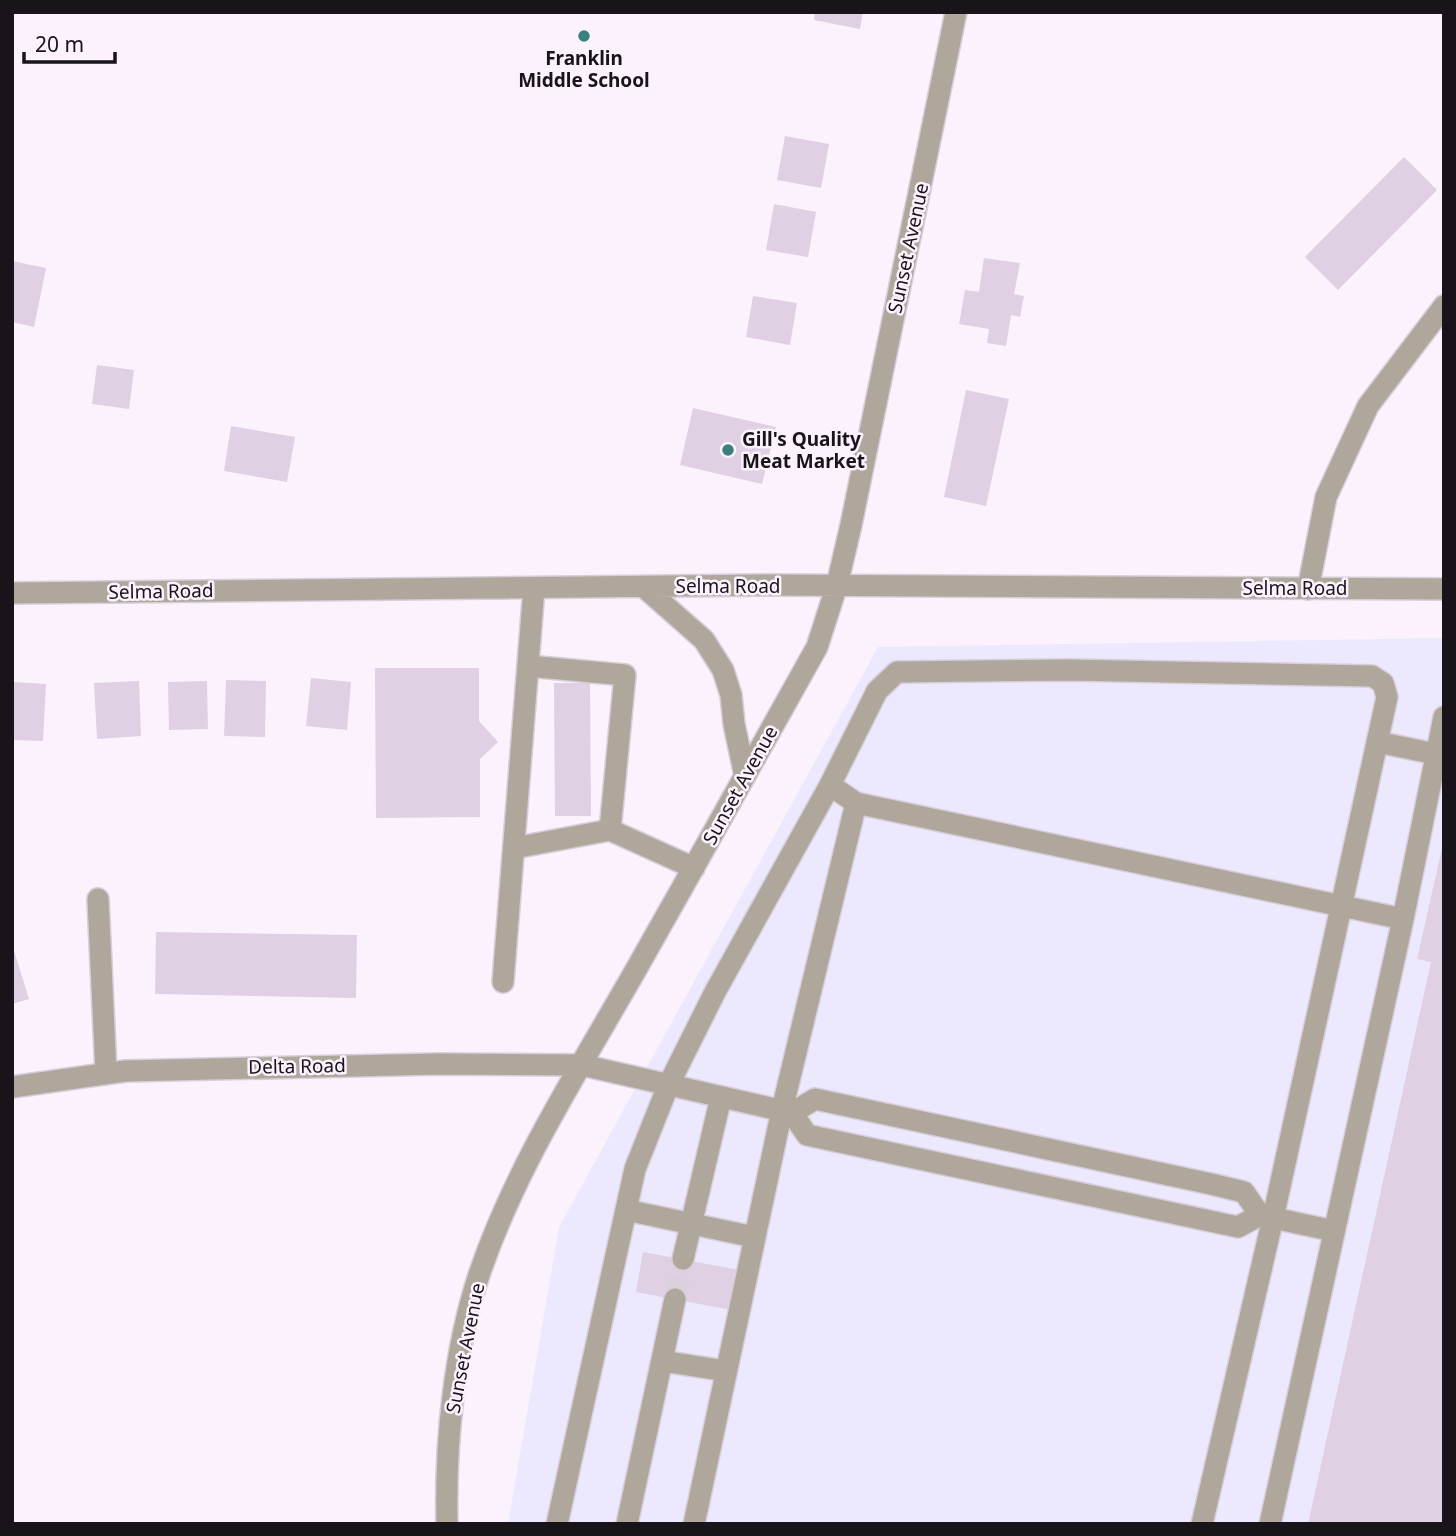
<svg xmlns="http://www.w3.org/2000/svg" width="1456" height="1536" font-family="'Noto Sans',sans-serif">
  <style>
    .commercial { fill: #ece9ff }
    .building { fill: #dfd0e3 }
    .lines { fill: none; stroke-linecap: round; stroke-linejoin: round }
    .minor-tunnel { stroke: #d9d1dc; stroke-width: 21; stroke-dasharray: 21 10; stroke-linecap: butt }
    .minor-casing { stroke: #d7ceda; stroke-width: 24 }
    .minor { stroke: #b0a79c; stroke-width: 21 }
    .poi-dot { fill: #3a817d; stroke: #fbf2fe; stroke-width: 2.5 }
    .labels { text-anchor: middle; stroke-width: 5; stroke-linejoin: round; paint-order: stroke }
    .poi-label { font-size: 19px; font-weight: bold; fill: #19131a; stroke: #fbf2fe }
    .street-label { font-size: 19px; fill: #19131a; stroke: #fbf2fe }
  </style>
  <rect width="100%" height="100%" fill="#fbf2fe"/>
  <path class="commercial" d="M1444 638V1524H508L559 1227 878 647Z"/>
  <path class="building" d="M815 12H863L860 29 814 20Z
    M785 136 829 144 821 188 777 180Z
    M1404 157 1437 190 1338 290 1305 257Z
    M774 204 816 212 808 257 766 250Z
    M984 258 1020 263 1014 294 1024 296 1020 317 1011 315 1006 346 987 343 989 329 959 324 965 290 979 292Z
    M12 261 46 268 34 327 12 322Z
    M753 296 797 303 790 345 746 337Z
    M97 365 134 370 129 409 92 404Z
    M966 390 1009 399 986 506 944 497Z
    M693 408 776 427 762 484 680 465Z
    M231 426 295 437 287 482 224 471Z
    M375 668H479V721L498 742 480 759V817L376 818Z
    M311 678 351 682 347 730 306 726Z
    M226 680 266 681 265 737 224 736Z
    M139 681 141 736 97 739 94 683Z
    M207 681 208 729 169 730 168 682Z
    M12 682 46 684 43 741 12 740Z
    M554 683H590L591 816H555Z
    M1443 844 1444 1524H1308L1431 962 1417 959Z
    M156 932 357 935 356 998 155 994Z
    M12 944 29 999 12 1004Z
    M643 1252 739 1270 731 1310 636 1292Z"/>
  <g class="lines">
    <path class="minor-tunnel" d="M675 1299 683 1259"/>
    <g class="minor-casing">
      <path id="minor" d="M644 587 704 640 723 670 731 695 734 724 745 776
        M1308 589 1326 497 1368 406 1444 306
        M12 593 771 585 1444 589
        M528 666 625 675 610 830 694 868
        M1377 742 1436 754
        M830 785 856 803 1403 919
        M514 848 610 830
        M98 899 106 1073
        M503 982 534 588
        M12 1087 125 1071 439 1064 582 1065 792 1113 807 1135 849 1144 1238 1227 1260 1215 1334 1231
        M792 1113 815 1099 1211 1184 1244 1192 1260 1215
        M626 1210 754 1237
        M683 1259 721 1097
        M662 1361 726 1371
        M447 1524C445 1443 454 1349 480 1272 517 1164 582 1065 638 966 698 860 758 753 817 647L837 585 851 525 956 12
        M557 1524 635 1169 668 1086 715 992 830 785 877 691 897 672 1069 670 1372 676 1383 683 1387 697 1273 1218 1202 1524
        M627 1524 675 1299
        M694 1524 782 1110 856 803
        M1270 1524 1403 919 1444 717"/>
    </g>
    <use href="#minor" class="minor"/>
  </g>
  <g class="poi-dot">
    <circle cx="584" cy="36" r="7"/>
    <circle cx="728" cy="450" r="7"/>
  </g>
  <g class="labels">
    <g class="poi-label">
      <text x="584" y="65">Franklin<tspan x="584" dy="22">Middle School</tspan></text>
      <text x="742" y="446" text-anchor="start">Gill's Quality<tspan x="742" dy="22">Meat Market</tspan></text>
    </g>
    <g class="street-label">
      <text transform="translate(908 248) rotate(-78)" y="7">Sunset Avenue</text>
      <text x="728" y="593">Selma Road</text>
      <text x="1295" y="595">Selma Road</text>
      <text transform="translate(161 591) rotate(-1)" y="7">Selma Road</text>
      <text transform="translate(740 785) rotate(-61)" y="7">Sunset Avenue</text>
      <text transform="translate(297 1066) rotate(-1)" y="7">Delta Road</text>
      <text transform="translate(465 1348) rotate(-79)" y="7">Sunset Avenue</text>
    </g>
  </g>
  <rect width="1456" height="1536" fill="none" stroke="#19131a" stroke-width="28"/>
  <path d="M24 52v10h91v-10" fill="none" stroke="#19131a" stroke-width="3.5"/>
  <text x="35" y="52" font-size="21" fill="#19131a" stroke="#fbf2fe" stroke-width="5" paint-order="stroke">20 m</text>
</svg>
